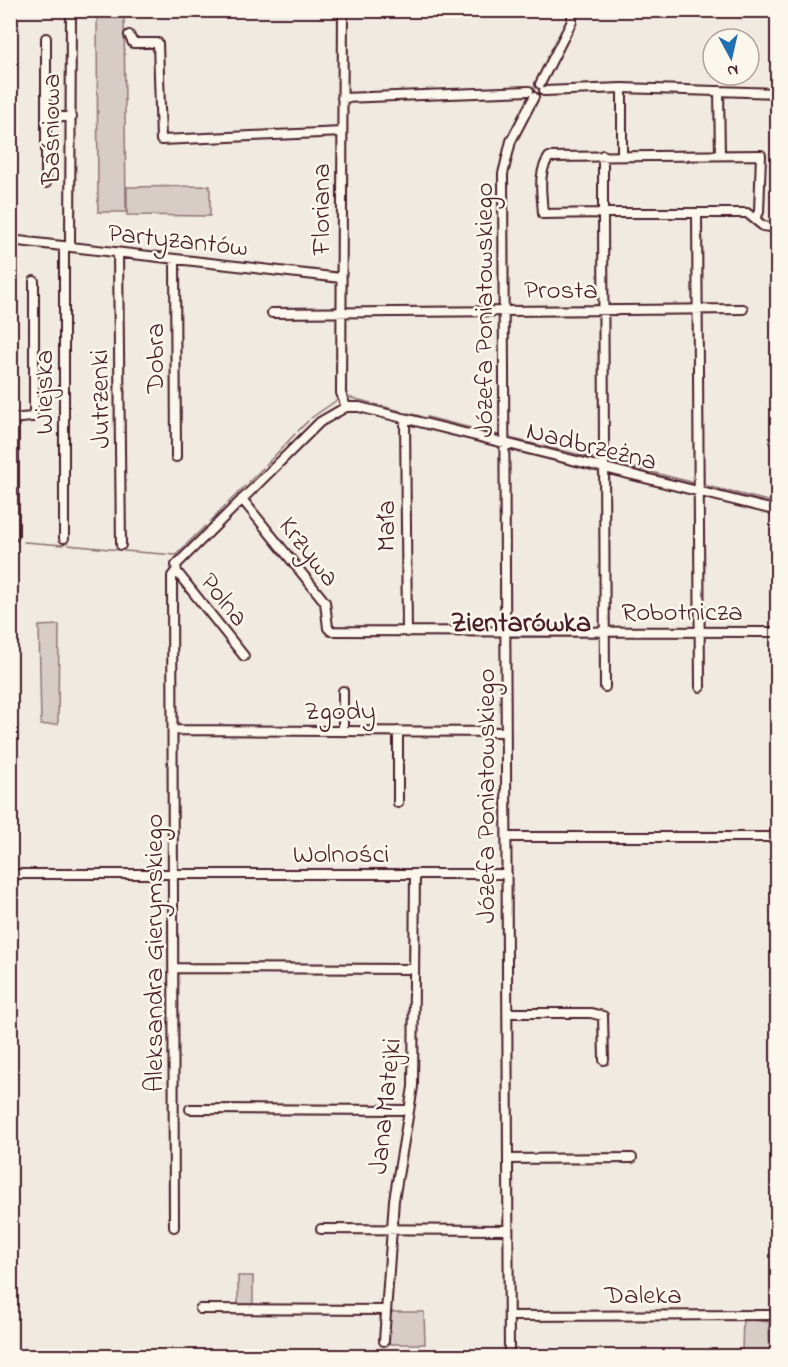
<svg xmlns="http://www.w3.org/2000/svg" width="788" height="1367" font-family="'Indie Flower',sans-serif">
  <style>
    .green { fill: #d8ccc6; stroke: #917678; stroke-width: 1.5 }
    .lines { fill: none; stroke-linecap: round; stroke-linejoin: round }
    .stream { stroke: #8c6f72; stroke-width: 1.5 }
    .minor-casing { stroke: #4a1f2b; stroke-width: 12 }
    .minor { stroke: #fbf7ec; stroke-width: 8 }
    .labels { text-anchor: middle; stroke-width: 5; stroke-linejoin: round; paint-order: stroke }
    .street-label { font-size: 27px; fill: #4a1f2b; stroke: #fbf7ec }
    .neighbourhood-label { font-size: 28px; font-weight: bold; fill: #4a1f2b; stroke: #fbf7ec }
  </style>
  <rect width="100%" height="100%" fill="#f0eae0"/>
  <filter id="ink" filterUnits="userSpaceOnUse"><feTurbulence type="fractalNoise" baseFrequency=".0167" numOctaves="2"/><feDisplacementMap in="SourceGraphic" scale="12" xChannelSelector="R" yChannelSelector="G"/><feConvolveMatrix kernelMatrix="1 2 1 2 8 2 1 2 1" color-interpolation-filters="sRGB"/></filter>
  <g filter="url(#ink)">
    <path class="green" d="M97 11H124L126 212H98Z
      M210 186V216L127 215V187Z
      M59 625 58 724 41 725 39 626Z
      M238 1276H253V1306L238 1305Z
      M390 1312H424L425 1344H389Z
      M743 1319 769 1322 770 1356H720V1350H742Z"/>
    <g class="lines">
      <path class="stream" d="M344 396 371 403
        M374 404 378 405
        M382 406 400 411
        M408 413 420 416
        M427 417 499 435
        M311 418 340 398
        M298 431 308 421
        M509 438 602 460
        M608 461 631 467
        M266 465 295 434
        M635 468 695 483
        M249 482 263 468
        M703 485 776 503
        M228 503 245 486
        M210 522 225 506
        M10 541H18
        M24 542 63 545
        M68 545 119 550
        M124 551 176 555 205 526"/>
      <g class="minor-casing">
        <path id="minor" d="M343 10 341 393 346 407
          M129 35 133 43H158L161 140 342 132
          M46 38V183
          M540 84 572 21V10
          M622 88V155
          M544 91 622 88 778 93
          M719 91 720 155
          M342 98 529 91
          M46 117H72
          M603 155V213H747L763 226 778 228
          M697 213 700 687
          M10 240 341 278
          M70 247 71 10
          M118 253 121 545
          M175 260 176 457
          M272 313 743 309
          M10 419 32 417 34 412V281
          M405 420 407 632
          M242 499 325 602 328 628 331 631 778 632
          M14 535V419
          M64 538V246
          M244 656 177 572 176 565 320 422 346 407H359L778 511
          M605 687 603 213 543 214C542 194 537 174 549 157L761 155 759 212 755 219
          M343 691V731
          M174 730 506 732
          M398 803V731
          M507 837H778
          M10 874H507
          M176 968 414 969
          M508 1013H591L603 1016 604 1060
          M190 1109 409 1110
          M508 1159 632 1158
          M174 1227 172 576 176 571
          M321 1229 508 1230
          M200 1309 386 1310
          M509 1316 778 1315
          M384 1341 394 1200 413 1087 415 874
          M509 1356 503 174 511 141 534 97"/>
      </g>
      <use href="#minor" class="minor"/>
    </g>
  </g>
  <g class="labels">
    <g class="street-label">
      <text transform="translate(50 129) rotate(-90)" y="9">Baśniowa</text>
      <text transform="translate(320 209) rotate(-90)" y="9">Floriana</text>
      <text transform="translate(178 239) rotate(6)" y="9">Partyzantów</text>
      <text x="561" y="298">Prosta</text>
      <text transform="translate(483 310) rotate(-90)" y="9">Józefa Poniatowskiego</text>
      <text transform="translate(154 358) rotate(-90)" y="9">Dobra</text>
      <text transform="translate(43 392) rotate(-90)" y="9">Wiejska</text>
      <text transform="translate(99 399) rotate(-91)" y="9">Jutrzenki</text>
      <text transform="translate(592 445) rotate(14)" y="9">Nadbrzeżna</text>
      <text transform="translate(385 526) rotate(-90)" y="9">Mała</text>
      <text transform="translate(310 551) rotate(52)" y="9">Krzywa</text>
      <text transform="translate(225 599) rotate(51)" y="9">Polna</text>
      <text x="682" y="620">Robotnicza</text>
      <text x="340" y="719">Zgody</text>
      <text transform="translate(485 796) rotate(-90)" y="9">Józefa Poniatowskiego</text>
      <text x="341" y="862">Wolności</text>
      <text transform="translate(153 953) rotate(-90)" y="9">Aleksandra Gierymskiego</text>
      <text transform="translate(384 1106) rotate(-84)" y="9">Jana Matejki</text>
      <text x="643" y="1303">Daleka</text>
    </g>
    <g class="neighbourhood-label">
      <text x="521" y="631">Zientarówka</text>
    </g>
  </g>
  <rect width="788" height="1367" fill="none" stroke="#fbf7ec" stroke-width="36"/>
  <rect x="18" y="18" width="752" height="1331" fill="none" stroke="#4a1f2b" stroke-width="2" filter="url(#ink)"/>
  <g transform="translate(731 57) rotate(172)"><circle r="28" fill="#fbf7ec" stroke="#b4a19f" stroke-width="1.5"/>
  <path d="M0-4.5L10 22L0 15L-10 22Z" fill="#1f6fb2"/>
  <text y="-9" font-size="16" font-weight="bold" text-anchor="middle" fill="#4a1f2b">N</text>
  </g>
</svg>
